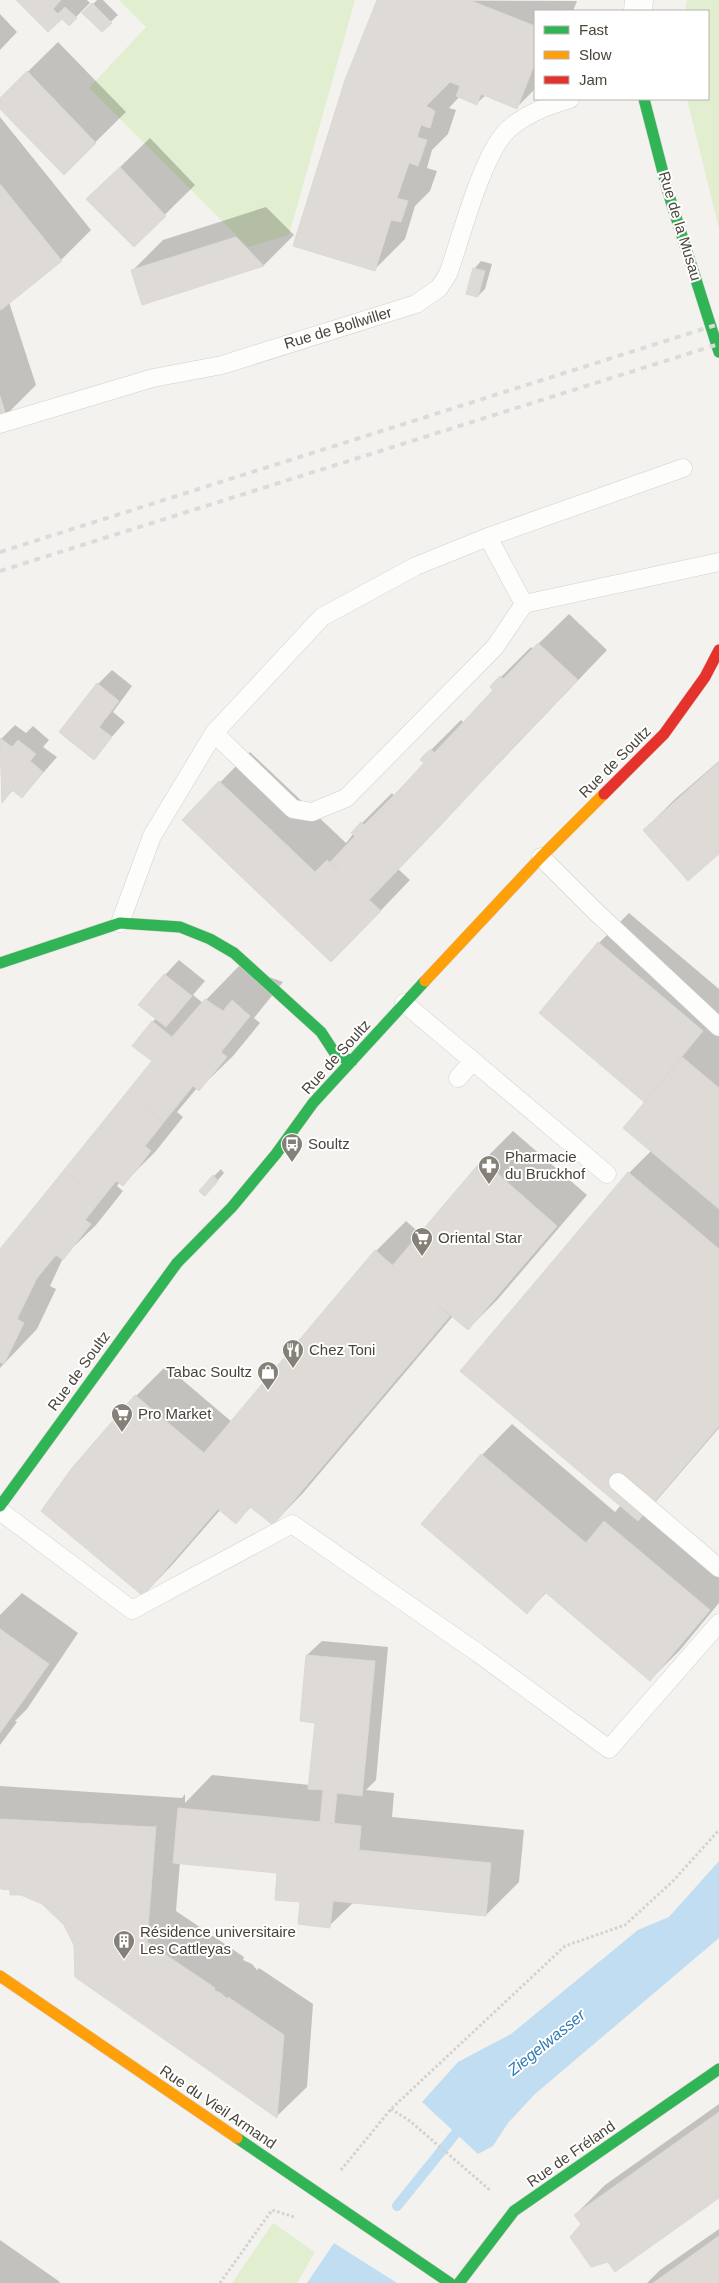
<svg xmlns="http://www.w3.org/2000/svg" width="719" height="2283" font-family="Helvetica,sans-serif">
  <style>
    .green { fill: #e1eecf }
    .water { fill: #c0ddf1 }
    .shadow { fill: #0003 }
    .lines { fill: none; stroke-linecap: round; stroke-linejoin: round }
    .stream { stroke: #c0ddf1; stroke-width: 10 }
    .building { fill: #dedbd6; stroke: #dcd9d4 }
    .lane-casing { stroke: #d2d0cb; stroke-width: 19 }
    .street-casing { stroke: #d2d0cb; stroke-width: 29 }
    .fast-casing { stroke: #d3cfc5; stroke-width: 12 }
    .slow-casing { stroke: #d3cfc5; stroke-width: 12 }
    .jam-casing { stroke: #d3cfc5; stroke-width: 12 }
    .path { stroke: #d3d2cc; stroke-width: 3; stroke-dasharray: 2.5 2.5; stroke-linecap: butt }
    .lane { stroke: #fdfdfc; stroke-width: 18 }
    .street { stroke: #fdfdfc; stroke-width: 28 }
    .fast { stroke: #30b455; stroke-width: 11 }
    .slow { stroke: #ff9f0a; stroke-width: 11 }
    .jam { stroke: #e5322d; stroke-width: 11 }
    .rail { stroke: #dbdbda; stroke-width: 4; stroke-dasharray: 6 6; stroke-linecap: butt }
    .labels { text-anchor: middle; stroke-width: 4; stroke-linejoin: round; paint-order: stroke }
    .street-label { font-size: 15px; fill: #4b4439; stroke: #fff }
    .poi-label { font-size: 15px; fill: #4b4439; stroke: #fff; text-anchor: start }
    .water-label { font-size: 16px; font-style: italic; fill: #2e7ab2; stroke: #fff }
  </style>
  <rect width="100%" height="100%" fill="#f4f2ee"/>
  <path class="green" d="M119 0H355L289 235 248 247 89 88 146 27Z
    M687 0H719V229L687 99H708V11H685Z
    M273 2223 315 2252 297 2283H232Z"/>
  <path class="water" d="M719 1861V1938L535 2094 508 2123 493 2146 478 2154 422 2102 458 2062 511 2034 638 1930 669 1917Z
    M334 2243 397 2283H307Z"/>
  <path class="shadow" d="M18 0H87L90 3 69 24 62 17Z
    M97 0H103L118 15 102 30 84 13Z
    M378 0 577 1 573 11H535V89L517 107 486 95 477 103 460 96 449 108 456 110 448 134 432 150 427 168 437 171 430 191 415 206 405 239 375 269Z
    M0 14 17 32 0 50Z
    M58 42 126 112 64 173 0 107V99Z
    M0 117 91 230 61 260 9 302 36 385 6 415 0 417Z
    M150 138 195 185 134 245 118 169Z
    M266 207 294 235 264 265 143 303 133 270 163 240Z
    M481 261 492 264 485 289 478 296 474 269Z
    M569 614 607 650 398 869 410 880 361 931 183 820 250 752 346 843 362 823 392 793 394 796 425 763V756L461 720 464 723 495 690 501 677 531 647 533 649Z
    M112 670 132 686 113 712 125 722 93 758 98 684Z
    M15 725 26 733 33 726 49 740 43 747 57 757 22 797 13 790 2 802 0 740Z
    M719 761V852L644 830 674 800Z
    M629 913 719 989V1428L652 1506 719 1562V1603L680 1650 650 1680 547 1592 527 1612 482 1455 512 1424 615 1512 621 1505 629 1173 652 1150 646 1102 541 1012 599 943Z
    M179 960 205 981 193 995 203 1003 239 966 283 982 254 1018 260 1023 233 1056 199 1089 197 1088 177 1112 183 1117 156 1151 123 1184 120 1182 117 1186 123 1191 96 1225 64 1256 50 1286 56 1289 37 1329 0 1368V1251L154 1061 152 1022 157 1018 165 975Z
    M513 1131 587 1195 498 1299 468 1329 453 1316 303 1493 273 1524 252 1506 236 1522 221 1509 173 1564 143 1595 136 1396 166 1366 232 1422 376 1251 406 1221 421 1234 483 1161Z
    M221 1169 224 1173 212 1187 214 1176Z
    M22 1593 78 1633 27 1709 15 1721 17 1722 0 1745V1615Z
    M322 1641 388 1647 376 1780 366 1790 394 1793 392 1817 524 1830 519 1882 486 1915 354 1902 329 1926 302 1901 279 1872 180 1862 176 1911 244 1957 243 1960 252 1964 257 1970 259 1968 313 2004 307 2087 277 2116 75 1945 65 1925 43 1903 0 1885V1786L182 1798 185 1794V1803L212 1775 310 1785 316 1722 307 1655Z
    M719 2104V2196L582 2225 575 2215 605 2185Z
    M719 2229V2283H647L660 2270Z
    M0 2240 60 2282 59 2283H0Z"/>
  <g class="lines">
    <path class="stream" d="M397 2206 464 2123"/>
  </g>
  <path class="building" d="M16 0H61L53 9 58 14 65 7 77 18 69 26 62 19 48 32Z
    M377 0H469L535 26V63L517 109 481 94 477 105 456 96 460 86 450 82 426 106 435 111 430 128 421 125 417 137 427 140 418 166 409 163 397 198 408 201 401 222 391 220 375 271 293 246 345 80Z
    M92 3 112 23 102 32 82 13Z
    M27 71 96 143 64 175 0 109V98Z
    M120 167 166 216 134 247 86 199Z
    M0 184 62 261 1 310 0 308Z
    M236 237 264 266 142 305 131 270Z
    M473 268 485 271 478 297 466 294Z
    M0 396 6 416 0 418Z
    M538 643 578 680 508 753 469 716 493 690 490 687 494 682 500 676 503 679Z
    M97 683 119 701 99 727 112 737 94 760 59 732Z
    M469 716 508 753 440 826 400 789 424 763 420 760 424 755 431 749 434 753Z
    M0 738 12 747 18 740 36 754 30 761 43 772 22 798 12 790 2 803Z
    M719 762V854L688 881 643 830Z
    M219 781 292 850 254 889 182 820Z
    M400 789 440 826 369 900 330 862 355 836 351 833 361 822 364 825Z
    M292 850 315 872 327 860 381 911 331 962 254 889Z
    M598 942 703 1031 644 1102 539 1013Z
    M164 974 192 996 166 1027 138 1005Z
    M205 999 223 1011 232 1000 250 1016 221 1052 227 1057 199 1091 193 1086 164 1122 127 1092 152 1061 132 1046 152 1021 172 1037Z
    M682 1057 719 1088V1209L623 1128Z
    M127 1092 164 1122 145 1146 151 1151 137 1169 123 1186 116 1181 101 1200 64 1170Z
    M482 1160 557 1226 468 1330 392 1266Z
    M64 1170 101 1200 85 1220 91 1224 63 1260 56 1255 37 1278 0 1256V1249Z
    M628 1172 719 1249V1426L638 1521 460 1371Z
    M213 1175 218 1181 205 1196 203 1195 199 1191Z
    M375 1250 450 1316 273 1525 250 1507 236 1524 218 1509 143 1596 41 1511 72 1468 135 1395 204 1453Z
    M0 1256 37 1278 17 1319 24 1323 4 1364 0 1362Z
    M481 1454 586 1543 527 1614 421 1524Z
    M604 1521 710 1610 650 1681 545 1592Z
    M0 1629 49 1664 0 1733Z
    M306 1655 375 1661 362 1796 337 1793 334 1823 320 1822 323 1790 308 1789 315 1723 300 1721Z
    M178 1808 361 1826 359 1850 491 1863 486 1916 333 1901 330 1928 298 1924 300 1902 275 1900 277 1873 173 1863Z
    M0 1819 153 1827 156 1826 147 1942 215 1988 214 1990 222 1994 227 1999 228 1997 284 2035 277 2118 75 1977 74 1945 64 1925 42 1904 21 1895H10V1890L1 1889 0 1886Z
    M719 2112V2198L615 2272 608 2262 591 2267 570 2237 581 2224 574 2215Z
    M719 2236V2283H653Z"/>
  <g class="lines">
    <g class="lane-casing">
      <path id="lane" d="M0 424 153 378 222 365 416 304 439 288 448 274C462 235 479 166 503 135 518 117 548 105 570 99
        M488 537 683 468
        M214 733 293 809 312 812 346 798 495 647 524 604
        M541 857 596 912 719 1027
        M120 923 152 836 214 733 322 617 416 566 488 537 524 604 719 562
        M404 1003 473 1061 458 1078
        M473 1061 607 1174
        M618 1482 719 1568
        M0 1511 132 1610 292 1524 478 1653 609 1749 719 1623"/>
    </g>
    <g class="street-casing">
      <path id="street" d="M638 11 639 0"/>
    </g>
    <g class="fast-casing">
      <path id="fast" d="M644 99 668 192 719 352
        M0 963 120 923 180 927 210 939 234 953 321 1032 336 1055 352 1061
        M0 1506 177 1263 232 1207 276 1154 313 1103 425 981
        M237 2138 450 2283
        M459 2283 514 2211 719 2069"/>
    </g>
    <g class="slow-casing">
      <path id="slow" d="M425 981 541 857 604 794
        M0 1976 237 2138"/>
    </g>
    <g class="jam-casing">
      <path id="jam" d="M604 794 664 734 705 677 719 650"/>
    </g>
    <path class="path" d="M391 2109 410 2121 491 2191
      M341 2170 391 2109 565 1946 625 1925 673 1881 719 1830
      M220 2283 272 2210 294 2217"/>
    <use href="#lane" class="lane"/>
    <use href="#street" class="street"/>
    <use href="#fast" class="fast"/>
    <use href="#slow" class="slow"/>
    <use href="#jam" class="jam"/>
    <path class="rail" d="M0 552 719 324
      M0 571 719 344"/>
  </g>
  <defs>
    <g id="bus-pin" transform="scale(1.125)"><path d="M0 17L-7.5 6A9.5 9.5 0 1 1 7.5 6Z" fill="#868178" stroke="#fff"/><path d="M-5-6H5V4H4V6H2V4H-2V6H-4V4H-5ZM-3.5-4V0h7V-4ZM-3.5 1.2v1.5H-2V1.2ZM2 1.2v1.5H3.5V1.2Z" fill="#fff"/></g>
    <g id="pharmacy-pin" transform="scale(1.125)"><path d="M0 17L-7.5 6A9.5 9.5 0 1 1 7.5 6Z" fill="#868178" stroke="#fff"/><path d="M-2-6h4v4h4v4h-4v4h-4v-4h-4v-4h4Z" fill="#fff"/></g>
    <g id="supermarket-pin" transform="scale(1.125)"><path d="M0 17L-7.5 6A9.5 9.5 0 1 1 7.5 6Z" fill="#868178" stroke="#fff"/><path d="M-6-5.5h2.5l.6 2H6L4.5 2H-2.5L-4.4-4H-6ZM-1.5 3.2a1.3 1.3 0 1 0 .1 0ZM3 3.2a1.3 1.3 0 1 0 .1 0Z" fill="#fff"/></g>
    <g id="restaurant-pin" transform="scale(1.125)"><path d="M0 17L-7.5 6A9.5 9.5 0 1 1 7.5 6Z" fill="#868178" stroke="#fff"/><path d="M-5-6h1v4h1v-4h1v4h1v-4h1v5L-1.5 .5V6h-2V.5L-5-1ZM5-6V6H3V1.5H1.5Q1.5-4 5-6Z" fill="#fff"/></g>
    <g id="shop-pin" transform="scale(1.125)"><path d="M0 17L-7.5 6A9.5 9.5 0 1 1 7.5 6Z" fill="#868178" stroke="#fff"/><path d="M-5-2.5h2.3a2.7 3.5 0 0 1 5.4 0H5L5.5 6h-11ZM-1.5-2.5h3a1.5 2.3 0 0 0-3 0Z" fill="#fff"/></g>
    <g id="building-pin" transform="scale(1.125)"><path d="M0 17L-7.5 6A9.5 9.5 0 1 1 7.5 6Z" fill="#868178" stroke="#fff"/><path d="M-4-6H4V6H1V3H-1V6H-4ZM-2.5-4.3h1.7v1.8h-1.7ZM.8-4.3h1.7v1.8H.8ZM-2.5-1h1.7V.8h-1.7ZM.8-1h1.7V.8H.8Z" fill="#fff"/></g>
  </defs>
  <g fill-rule="evenodd">
    <use href="#bus-pin" x="292" y="1144"/>
    <use href="#pharmacy-pin" x="489" y="1166"/>
    <use href="#supermarket-pin" x="422" y="1238"/>
    <use href="#restaurant-pin" x="293" y="1350"/>
    <use href="#shop-pin" x="268" y="1372"/>
    <use href="#supermarket-pin" x="122" y="1414"/>
    <use href="#building-pin" x="124" y="1941"/>
  </g>
  <g class="labels">
    <g class="street-label">
      <text transform="translate(680 226) rotate(73)" y="5">Rue de la Musau</text>
      <text transform="translate(338 328) rotate(-17)" y="5">Rue de Bollwiller</text>
      <text transform="translate(615 762) rotate(-45)" y="5">Rue de Soultz</text>
      <text transform="translate(336 1057) rotate(-48)" y="5">Rue de Soultz</text>
      <text transform="translate(79 1371) rotate(-54)" y="5">Rue de Soultz</text>
      <text transform="translate(218 2107) rotate(34)" y="5">Rue du Vieil Armand</text>
      <text transform="translate(571 2154) rotate(-35)" y="5">Rue de Fréland</text>
    </g>
    <g class="poi-label">
      <text x="308" y="1149">Soultz</text>
      <text x="505" y="1162">Pharmacie<tspan x="505" dy="17">du Bruckhof</tspan></text>
      <text x="438" y="1243">Oriental Star</text>
      <text x="309" y="1355">Chez Toni</text>
      <text x="252" y="1377" text-anchor="end">Tabac Soultz</text>
      <text x="138" y="1419">Pro Market</text>
      <text x="140" y="1937">Résidence universitaire<tspan x="140" dy="17">Les Cattleyas</tspan></text>
    </g>
    <g class="water-label">
      <text transform="translate(546 2042) rotate(-39)" y="6">Ziegelwasser</text>
    </g>
  </g>
  <rect x="534" y="10" width="175" height="90" fill="#ffffff" stroke="#b7b4b0"/>
  <rect x="544" y="26" width="25" height="8" fill="#30b455" stroke="#b7b4b0"/>
  <text x="579" y="35" font-size="15" fill="#4b4439">Fast</text>
  <rect x="544" y="51" width="25" height="8" fill="#ff9f0a" stroke="#b7b4b0"/>
  <text x="579" y="60" font-size="15" fill="#4b4439">Slow</text>
  <rect x="544" y="76" width="25" height="8" fill="#e5322d" stroke="#b7b4b0"/>
  <text x="579" y="85" font-size="15" fill="#4b4439">Jam</text>
</svg>
